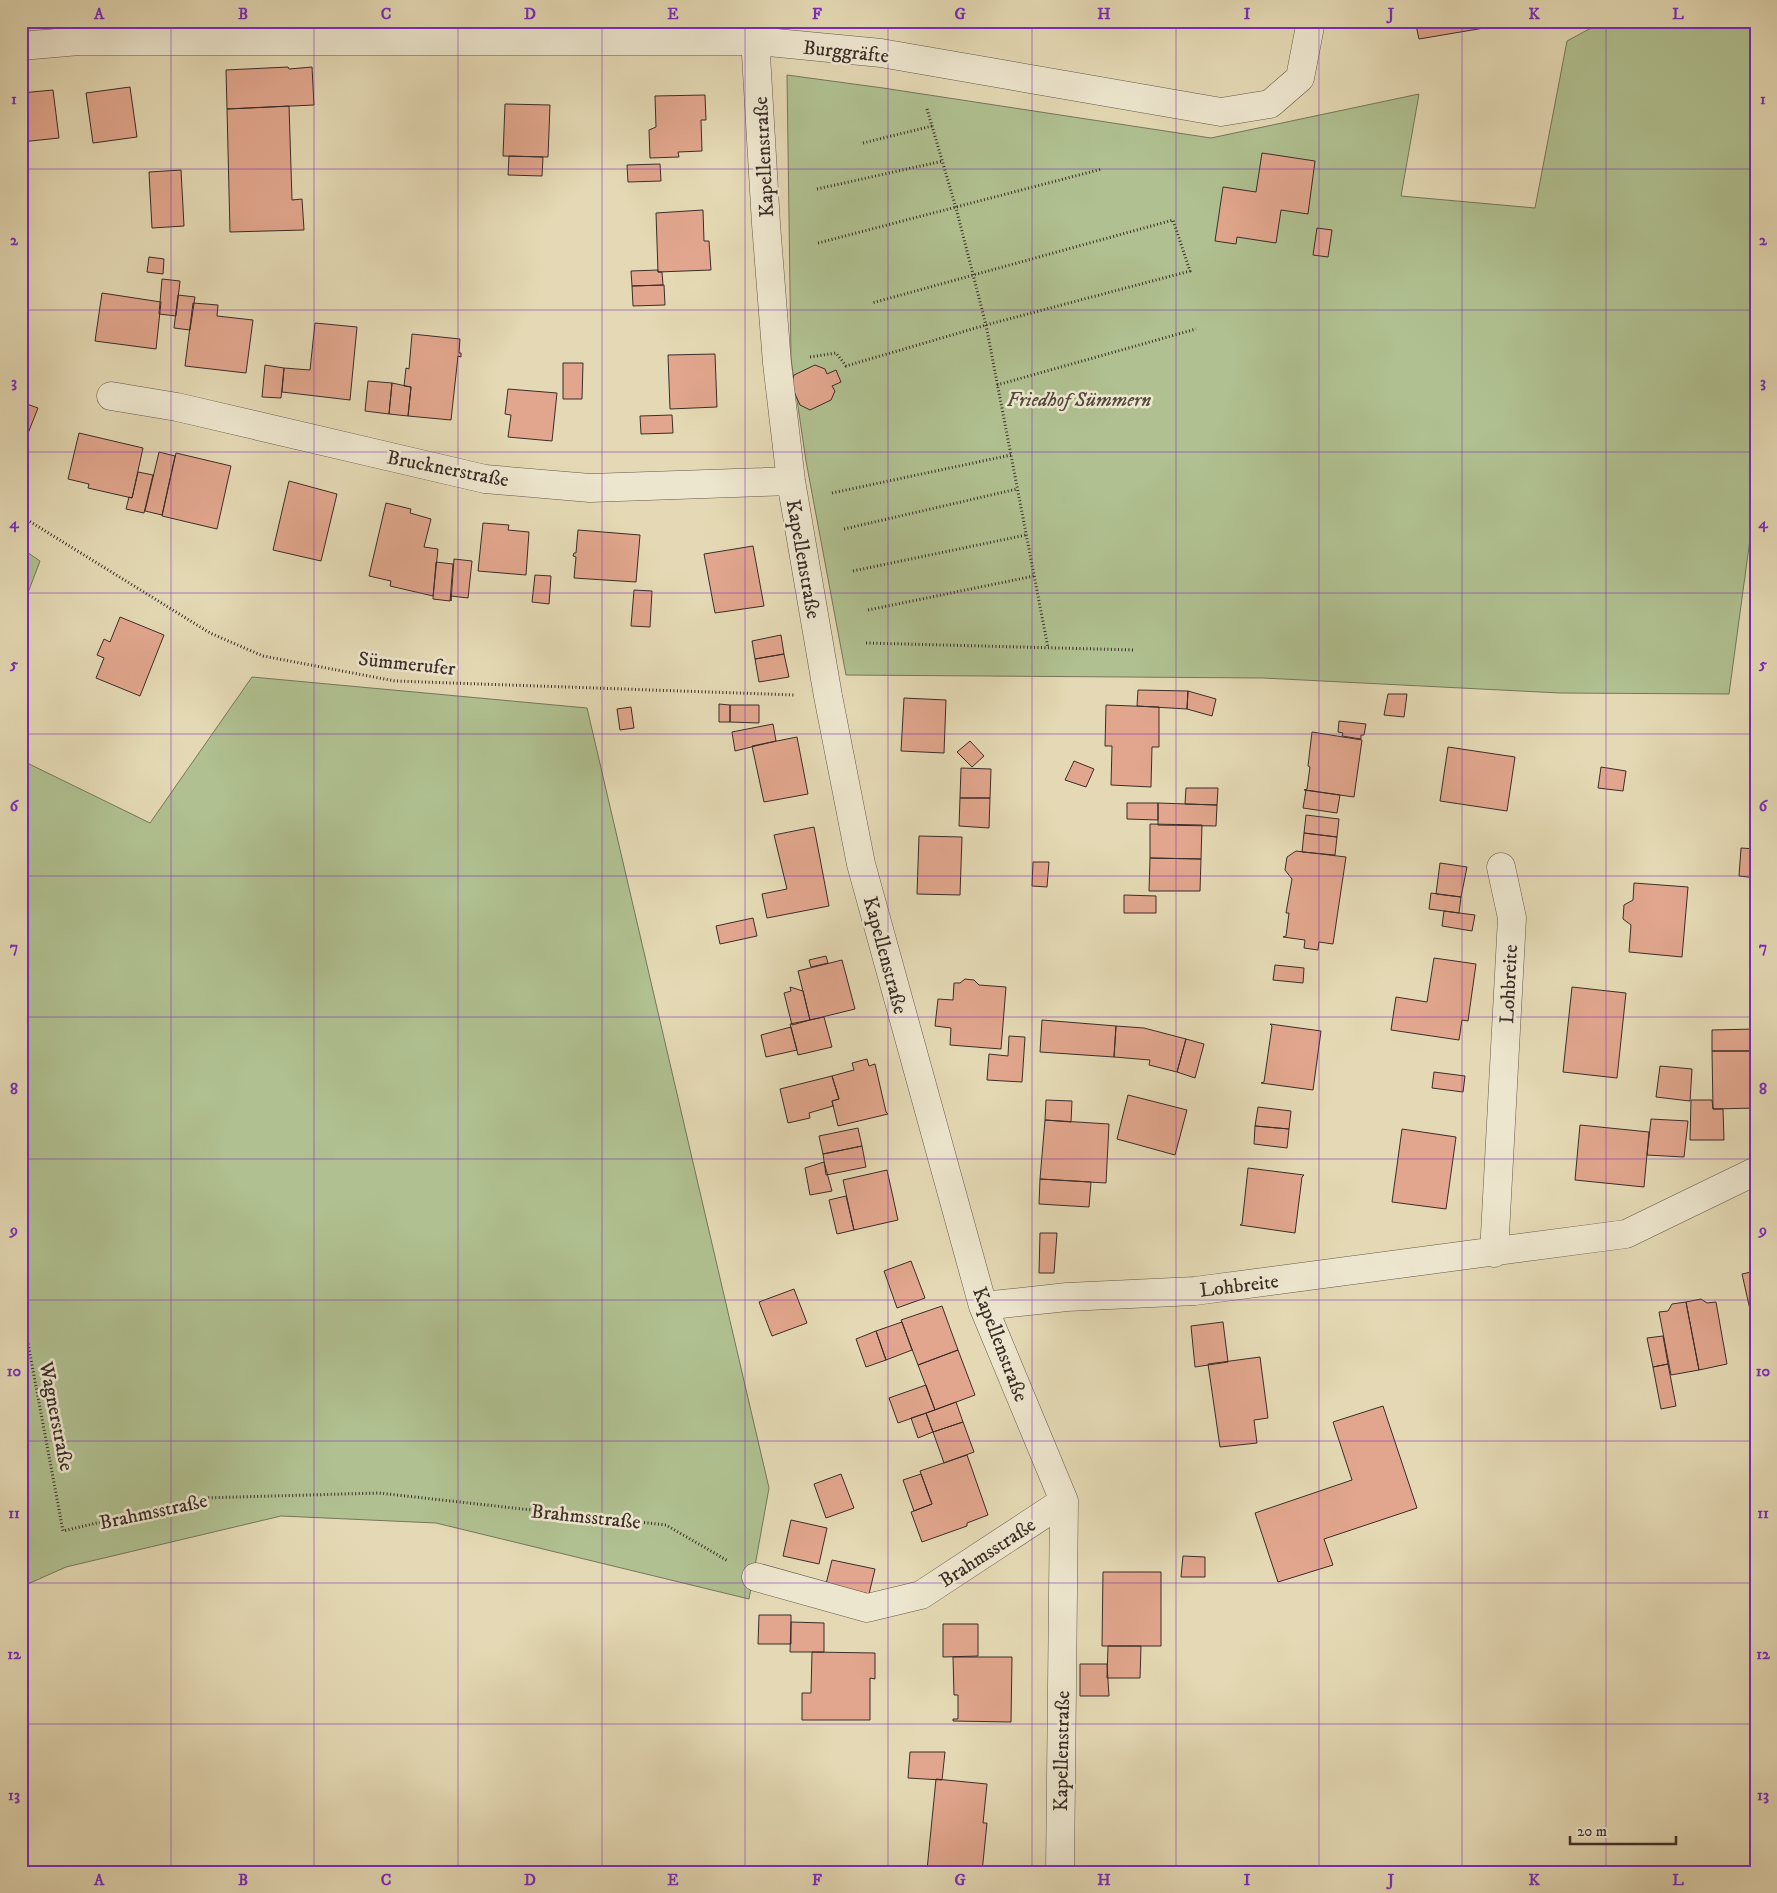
<svg xmlns="http://www.w3.org/2000/svg" width="1777" height="1893" font-family="'IM FELL DW Pica',serif">
  <style>
    .green { fill: #b0c090; stroke: #76765c }
    .building { fill: #e1a68d; stroke: #3b2d28 }
    .lines { fill: none; stroke-linecap: round; stroke-linejoin: round }
    .minor-casing { stroke: #65584b; stroke-width: 29 }
    .path { stroke: #3b2d28; stroke-width: 3; stroke-dasharray: 1 2.5; stroke-linecap: butt }
    .minor { stroke: #ede6ce; stroke-width: 28 }
    .grid { fill: none; stroke: #7b2cbf; stroke-width: 1; stroke-opacity: 0.55 }
    .labels { text-anchor: middle; stroke-width: 5; stroke-linejoin: round; paint-order: stroke }
    .street-label { font-size: 20px; fill: #3b2d28; stroke: #ede6ce }
    .park-label { font-size: 20px; font-style: italic; fill: #524a3d; stroke: #ede6ce }
    .neatline { fill: none; stroke: #7b2cbf; stroke-width: 2 }
    .grid-label { font-size: 16px; text-anchor: middle; font-weight: bold; fill: #7b2cbf }
  </style>
  <rect width="100%" height="100%" fill="#e4d9b4"/>
  <filter id="stains"><feTurbulence type="fractalNoise" baseFrequency=".004" numOctaves="4"/><feColorMatrix values="0 0 0 0 .2 0 0 0 0 .09 0 0 0 0 .02 0 0 0 .5 -.17"/></filter>
  <radialGradient id="worn" r=".72"><stop offset=".6" stop-color="#630" stop-opacity="0"/><stop offset="1" stop-color="#630" stop-opacity=".3"/></radialGradient>
  <path class="green" d="M1604 21H1756V495L1729 694 1560 693 1263 678 846 675 806 461 791 359 787 75 883 88 1211 138 1419 94 1401 196 1535 208 1567 41Z
    M21 548 40 561 21 611Z
    M252 677 587 708 769 1488 749 1599 436 1523 281 1516 66 1567 21 1587V760L150 823Z"/>
  <path class="building" d="M1415 21H1500L1483 25 1484 28 1419 39Z
    M288 67 289 69 312 67 314 105 227 109 226 70Z
    M130 87 137 137 93 143 86 93Z
    M53 90 59 138 21 142V93Z
    M705 95 706 120H701L702 151 678 152 679 157 650 158 649 130 656 127 655 96Z
    M505 104 550 105 548 157 503 156Z
    M289 106 292 200 302 199 304 230 230 232 227 109Z
    M1262 153 1315 161 1308 214 1281 210 1276 243 1237 237 1236 244 1215 241 1223 187 1256 192Z
    M509 156 543 157 542 176 508 175Z
    M660 164 661 181 628 182 627 165Z
    M181 170 184 226 152 228 149 172Z
    M703 210 704 241H709L711 270 658 272 656 213Z
    M1317 228 1332 230 1328 257 1313 255Z
    M149 257 164 259 163 274 147 272Z
    M658 270V272H662L663 285 632 286 631 271Z
    M162 279 180 281 176 316 159 314Z
    M664 285 665 305 633 306 632 286Z
    M102 293 161 302 156 349 95 341Z
    M178 295 195 297 190 330 174 328Z
    M193 303 218 305 217 316 253 320 246 373 185 366Z
    M315 323 357 327 350 400 282 392 284 368 310 370Z
    M412 334 460 339 459 353H461V357L458 356 451 420 408 416 411 387 404 386 406 368 409 369Z
    M715 354 717 407 670 409 668 355Z
    M563 363H583L582 399H563Z
    M265 365 284 368 281 398 262 397Z
    M815 365 825 369 827 374 836 370 841 382 832 386 835 391 831 400 810 410 800 405 791 385 794 375Z
    M368 381 392 383 389 414 365 411Z
    M392 383 411 387 408 416 389 414Z
    M508 389 557 393 552 441 508 437 511 415 505 414Z
    M21 402 38 408 21 451Z
    M672 415 673 433 641 434 640 416Z
    M79 433 143 448 132 498 88 488 89 484 68 479Z
    M159 452 175 456 162 515 145 511Z
    M176 453 231 466 217 529 162 516Z
    M138 472 153 475 144 513 126 509 129 497 132 498Z
    M289 481 337 494 321 561 273 550Z
    M386 503 411 509 410 513 431 519 424 547 438 549 433 596 390 586 391 581 369 576Z
    M483 523 509 525 508 530 529 532 526 575 478 571Z
    M578 530 640 535 636 582 574 578 576 557 573 556 574 553H576Z
    M753 546 764 606 715 613 704 554Z
    M454 559 472 561 468 598 451 596V601Z
    M436 562 453 564 450 601 433 599Z
    M535 575 551 576 549 604 532 602Z
    M634 590 652 591 650 627 631 626Z
    M120 617 164 635 140 696 96 678 104 658 97 655 104 639 110 642Z
    M781 635 784 654 755 659 752 641Z
    M784 654 789 677 759 682 755 659Z
    M1138 690 1188 691 1187 709 1137 706Z
    M1188 691 1216 699 1212 716 1187 709Z
    M1388 694H1407L1404 717 1384 715Z
    M904 698 946 700 944 753 901 751Z
    M719 704 730 705V722H719Z
    M730 705H759V723L730 722Z
    M1106 705 1159 707V747H1152L1151 787 1111 785 1112 746H1105Z
    M631 707 634 728 620 730 617 709Z
    M1339 721 1366 724 1364 735H1361V739L1342 736 1343 733 1338 732Z
    M773 724 776 741 735 751 732 732Z
    M1312 732 1362 740 1354 797 1304 790 1307 789 1310 767 1308 766Z
    M797 737 808 794 764 802 752 746Z
    M970 741 984 756 972 767 957 752Z
    M1448 747 1515 757 1507 811 1440 801Z
    M1074 761 1094 769 1086 787 1065 780Z
    M1601 767 1626 771 1623 791 1598 788Z
    M961 768 991 769 990 798H960Z
    M1186 788H1218L1217 805 1185 804Z
    M1306 790 1340 795 1337 813 1303 808Z
    M960 798H990L989 828 959 826Z
    M1127 803H1158V820L1127 819Z
    M1158 803 1217 805 1216 826 1158 825Z
    M1306 815 1339 819 1337 837 1304 833Z
    M1150 824 1202 825 1201 859 1150 858Z
    M814 827 829 906 767 918 762 894 787 889 774 835Z
    M1304 833 1337 837 1335 855 1302 852Z
    M919 836 962 837 960 895 917 894Z
    M1741 848 1756 849V878L1739 876Z
    M1296 851 1346 857 1333 944 1319 942 1318 950 1304 948 1305 940 1283 937 1286 936 1289 913H1286L1292 879 1285 870 1287 857Z
    M1150 858 1201 859 1200 891H1149Z
    M1033 862H1049L1047 887 1032 886Z
    M1440 863 1467 867 1461 897 1436 894Z
    M1634 883 1688 887 1682 957 1629 952 1631 925 1623 919 1624 905 1633 900Z
    M1431 893 1461 897 1459 913 1429 909Z
    M1124 895 1156 896V913H1124Z
    M1444 911 1475 915 1472 931 1442 926Z
    M753 918 757 936 720 944 716 926Z
    M826 956 828 963 811 967 809 960Z
    M1434 958 1476 964 1468 1021 1462 1020 1459 1040 1391 1030 1396 997 1427 1002Z
    M842 960 855 1009 810 1020 798 971Z
    M1275 965 1304 968 1303 983 1273 980Z
    M965 979 974 980 979 985 1006 987 1001 1049 950 1045 951 1028 935 1026 938 999 953 1000 954 983H960Z
    M790 987 803 991 810 1020 792 1025 784 993 791 991Z
    M1572 987 1626 993 1617 1078 1563 1072Z
    M824 1017 832 1047 798 1055 790 1024Z
    M1042 1020 1116 1026 1114 1057 1040 1052Z
    M1270 1024 1321 1031 1313 1090 1261 1083 1264 1082 1272 1026Z
    M1116 1026 1144 1028 1186 1039 1177 1072 1149 1065 1150 1060 1114 1057Z
    M791 1027 797 1050 766 1057 761 1035Z
    M1756 1029V1051H1712V1030Z
    M1009 1036 1025 1037 1022 1082 987 1080 989 1054 1008 1056Z
    M1186 1039 1204 1044 1195 1078 1177 1072Z
    M1712 1051H1756V1108L1713 1109Z
    M867 1059 869 1066 875 1064 886 1112 888 1114 838 1126 832 1101 839 1099 832 1076 854 1070 852 1063Z
    M1660 1066 1692 1069 1690 1101 1656 1097Z
    M1434 1072 1465 1076 1463 1092 1432 1088Z
    M832 1076 839 1099 832 1101 833 1106 809 1113 810 1118 788 1123 780 1089Z
    M1128 1095 1187 1110 1175 1155 1117 1139Z
    M1046 1100 1072 1101 1071 1122 1045 1120Z
    M1691 1100H1712L1713 1109H1723L1724 1140H1690Z
    M1258 1107 1291 1111 1289 1129 1255 1126Z
    M1651 1119 1688 1121 1684 1157 1647 1155Z
    M1045 1120 1109 1124 1106 1183 1040 1179Z
    M1580 1125 1649 1132 1644 1187 1575 1180Z
    M1255 1126 1289 1129 1287 1148 1254 1144Z
    M858 1128 862 1146 823 1154 819 1136Z
    M1402 1129 1456 1137 1446 1209 1392 1202Z
    M862 1146 866 1167 826 1175 823 1154Z
    M824 1162 832 1191 810 1195 805 1168Z
    M1248 1168 1304 1175 1302 1177 1295 1233 1240 1225 1242 1224Z
    M887 1170 898 1220 854 1230 843 1180Z
    M1040 1179 1091 1182 1089 1207 1039 1204Z
    M846 1196 854 1230 837 1234 829 1200Z
    M1040 1233H1057L1054 1273H1039Z
    M911 1261 925 1298 897 1308 884 1271Z
    M1756 1266V1336L1742 1274 1751 1272Z
    M794 1289 807 1323 772 1336 759 1302Z
    M1701 1299 1707 1303 1716 1302 1727 1364 1699 1370 1686 1302Z
    M1686 1302 1699 1370 1671 1375 1659 1312 1668 1311 1672 1304Z
    M942 1306 958 1350 918 1365 901 1320Z
    M902 1322 912 1350 886 1360 876 1331Z
    M1223 1322 1228 1362 1195 1367 1191 1326Z
    M876 1331 886 1360 866 1367 856 1339Z
    M1663 1336 1668 1364 1653 1367 1647 1338Z
    M958 1350 975 1395 935 1410 918 1365Z
    M1260 1357 1268 1418 1254 1420 1257 1443 1220 1447 1208 1364Z
    M1668 1364 1676 1406 1661 1409 1653 1367Z
    M926 1385 935 1410 898 1423 889 1398Z
    M956 1402 963 1422 933 1432 926 1413Z
    M1383 1406 1417 1508 1324 1539 1333 1565 1278 1582 1255 1513 1352 1480 1333 1422Z
    M926 1413 933 1432 918 1438 911 1418Z
    M963 1422 974 1452 944 1463 933 1432Z
    M967 1455 988 1515 967 1523V1526L922 1542 911 1512 932 1504 920 1471Z
    M841 1474 854 1508 826 1518 814 1484Z
    M921 1474 932 1504 914 1511 903 1480Z
    M791 1520 827 1528 819 1564 783 1556Z
    M1183 1556 1205 1557V1577H1181Z
    M832 1560 875 1569 869 1594 826 1584Z
    M1103 1572H1161V1646H1102Z
    M759 1615H791V1644H758Z
    M791 1622 824 1623V1652H790Z
    M943 1624H978V1656L943 1657Z
    M1108 1646H1141L1140 1678H1107Z
    M812 1652 875 1653V1679L870 1678V1720H802V1693H811Z
    M953 1657H1012L1011 1722 953 1721V1719H958V1695H954Z
    M1080 1664H1107L1109 1696H1080Z
    M910 1752H945L942 1780 908 1778Z
    M936 1779 987 1784 983 1823H987L982 1872 927 1870Z"/>
  <g class="lines">
    <g class="minor-casing">
      <path id="minor" d="M754 21 766 224 777 363 791 481 828 696 861 864 983 1306 1064 1501 1060 1872
        M21 46 79 41H757L881 53 1221 112 1270 104 1300 78 1311 21
        M111 396 177 407 485 479 590 488 791 481
        M1494 1253 1512 918 1501 867
        M983 1306 1067 1297 1195 1291 1626 1234 1756 1171
        M756 1577 867 1608 921 1595 1064 1501"/>
    </g>
    <path class="path" d="M927 109 956 208 986 325 1048 648
      M863 143 932 126
      M817 189 943 161
      M818 243 1102 169
      M810 357 836 353 846 366 986 325 1190 271 1173 220 872 303
      M997 385 1196 329
      M832 493 1011 455
      M21 516 210 633 263 656 395 681 795 695
      M844 529 1017 489
      M853 571 1026 535
      M868 610 1034 576
      M866 643 1135 650
      M21 1306 63 1531 202 1498 379 1493 666 1525 728 1561"/>
    <use href="#minor" class="minor"/>
  </g>
  <path class="grid" d="M171 21V1872M314 21V1872M458 21V1872M602 21V1872M745 21V1872M888 21V1872M1032 21V1872M1176 21V1872M1319 21V1872M1462 21V1872M1606 21V1872M21 169H1756M21 310H1756M21 452H1756M21 593H1756M21 734H1756M21 876H1756M21 1017H1756M21 1159H1756M21 1300H1756M21 1441H1756M21 1583H1756M21 1724H1756"/>
  <g class="labels">
    <g class="street-label">
      <text transform="translate(846 51) rotate(6)" y="7">Burggräfte</text>
      <text transform="translate(763 157) rotate(-93)" y="7">Kapellenstraße</text>
      <text transform="translate(448 468) rotate(11)" y="7">Brucknerstraße</text>
      <text transform="translate(804 559) rotate(80)" y="7">Kapellenstraße</text>
      <text transform="translate(407 663) rotate(6)" y="7">Sümmerufer</text>
      <text transform="translate(886 955) rotate(75)" y="7">Kapellenstraße</text>
      <text transform="translate(1508 984) rotate(-87)" y="7">Lohbreite</text>
      <text transform="translate(1239 1285) rotate(-7)" y="7">Lohbreite</text>
      <text transform="translate(1001 1344) rotate(69)" y="7">Kapellenstraße</text>
      <text transform="translate(57 1416) rotate(79)" y="7">Wagnerstraße</text>
      <text transform="translate(153 1511) rotate(-12)" y="7">Brahmsstraße</text>
      <text transform="translate(586 1516) rotate(6)" y="7">Brahmsstraße</text>
      <text transform="translate(987 1552) rotate(-33)" y="7">Brahmsstraße</text>
      <text transform="translate(1061 1751) rotate(-89)" y="7">Kapellenstraße</text>
    </g>
    <g class="park-label">
      <text x="1079" y="406">Friedhof Sümmern</text>
    </g>
  </g>
  <rect width="1777" height="1893" fill="none" stroke="#e4d9b4" stroke-width="55"/>
  <path d="M1570 1836v8h106v-8" fill="none" stroke="#3b2d28" stroke-width="2.5"/>
  <text x="1577" y="1836" font-size="15" fill="#3b2d28" stroke="#ede6ce" stroke-width="4" paint-order="stroke">20 m</text>
  <rect x="28" y="28" width="1722" height="1838" class="neatline"/>
  <g class="grid-label">
    <text x="99" y="19">A</text>
    <text x="243" y="19">B</text>
    <text x="386" y="19">C</text>
    <text x="530" y="19">D</text>
    <text x="673" y="19">E</text>
    <text x="817" y="19">F</text>
    <text x="960" y="19">G</text>
    <text x="1104" y="19">H</text>
    <text x="1247" y="19">I</text>
    <text x="1391" y="19">J</text>
    <text x="1534" y="19">K</text>
    <text x="1678" y="19">L</text>
    <text x="14" y="104">1</text>
    <text x="1763" y="104">1</text>
    <text x="14" y="245">2</text>
    <text x="1763" y="245">2</text>
    <text x="14" y="387">3</text>
    <text x="1763" y="387">3</text>
    <text x="14" y="528">4</text>
    <text x="1763" y="528">4</text>
    <text x="14" y="669">5</text>
    <text x="1763" y="669">5</text>
    <text x="14" y="811">6</text>
    <text x="1763" y="811">6</text>
    <text x="14" y="952">7</text>
    <text x="1763" y="952">7</text>
    <text x="14" y="1094">8</text>
    <text x="1763" y="1094">8</text>
    <text x="14" y="1235">9</text>
    <text x="1763" y="1235">9</text>
    <text x="14" y="1376">10</text>
    <text x="1763" y="1376">10</text>
    <text x="14" y="1518">11</text>
    <text x="1763" y="1518">11</text>
    <text x="14" y="1659">12</text>
    <text x="1763" y="1659">12</text>
    <text x="14" y="1800">13</text>
    <text x="1763" y="1800">13</text>
    <text x="99" y="1885">A</text>
    <text x="243" y="1885">B</text>
    <text x="386" y="1885">C</text>
    <text x="530" y="1885">D</text>
    <text x="673" y="1885">E</text>
    <text x="817" y="1885">F</text>
    <text x="960" y="1885">G</text>
    <text x="1104" y="1885">H</text>
    <text x="1247" y="1885">I</text>
    <text x="1391" y="1885">J</text>
    <text x="1534" y="1885">K</text>
    <text x="1678" y="1885">L</text>
  </g>
  <rect width="100%" height="100%" filter="url(#stains)"/>
  <rect width="100%" height="100%" fill="url(#worn)"/>
</svg>
